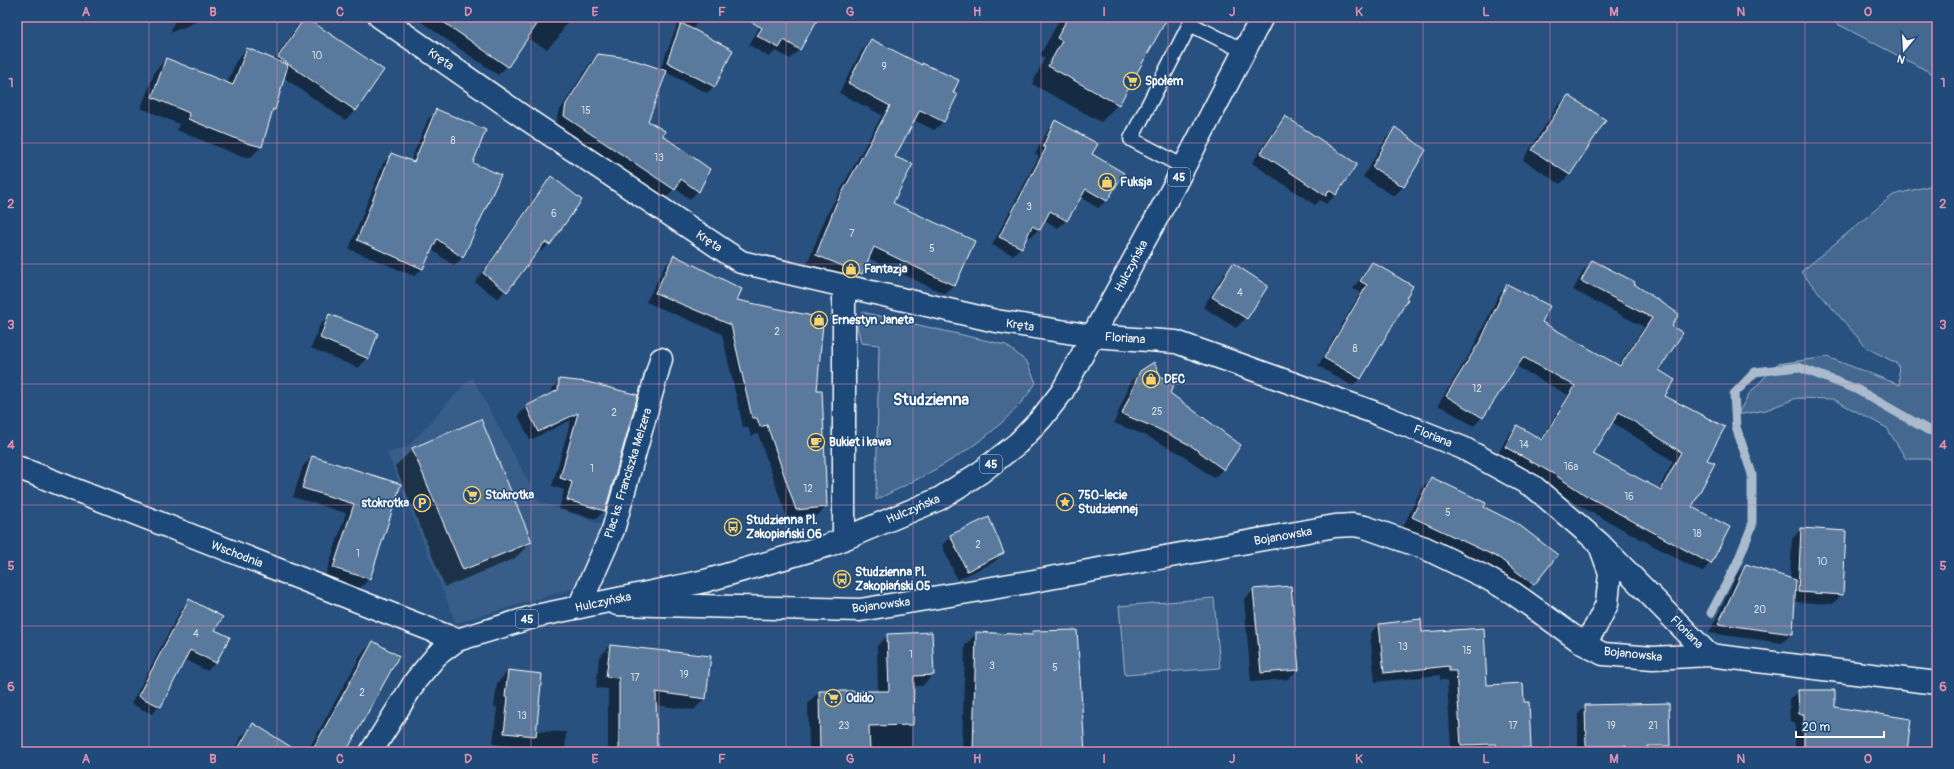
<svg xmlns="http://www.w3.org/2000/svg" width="1954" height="769" font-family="Pangolin,sans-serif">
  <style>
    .built { fill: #375d88 }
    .green { fill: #446890; stroke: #a2b4c8 }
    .shadow { fill: #0007; fill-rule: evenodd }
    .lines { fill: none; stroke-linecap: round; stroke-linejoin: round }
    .stream { stroke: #aabbcd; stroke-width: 9 }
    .building { fill: #5a7a9d; stroke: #fff; fill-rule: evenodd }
    .lane-casing { stroke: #fff; stroke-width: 17 }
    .street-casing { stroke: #fff; stroke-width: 25 }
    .primary-casing { stroke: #fff; stroke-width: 25 }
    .lane { stroke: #1f4a7a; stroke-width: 14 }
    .street { stroke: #1f4a7a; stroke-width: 22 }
    .primary { stroke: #1f4a7a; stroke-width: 22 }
    .grid { fill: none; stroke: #e08cad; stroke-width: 1; stroke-opacity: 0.55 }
    .labels { text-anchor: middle; stroke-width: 3; stroke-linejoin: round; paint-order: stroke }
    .number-label { font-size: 10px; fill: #d6dee6 }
    .shield { fill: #1f4a7a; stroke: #bcc9d7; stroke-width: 1 }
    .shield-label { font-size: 11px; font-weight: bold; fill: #fff }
    .street-label { font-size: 12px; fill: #fff; stroke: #1f4a7a }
    .poi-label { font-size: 12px; font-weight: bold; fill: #fff; stroke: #1f4a7a; text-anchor: start }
    .district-label { font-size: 16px; font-weight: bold; fill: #fff; stroke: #1f4a7a }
    .neatline { fill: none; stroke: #e08cad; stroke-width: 1.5 }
    .grid-label { font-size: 13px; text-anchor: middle; font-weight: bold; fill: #e08cad }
  </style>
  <rect width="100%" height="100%" fill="#28517f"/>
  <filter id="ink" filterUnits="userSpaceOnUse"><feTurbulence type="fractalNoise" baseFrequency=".025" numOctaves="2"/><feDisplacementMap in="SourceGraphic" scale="8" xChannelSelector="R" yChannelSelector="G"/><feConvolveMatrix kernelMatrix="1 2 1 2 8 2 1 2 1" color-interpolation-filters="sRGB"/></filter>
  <g filter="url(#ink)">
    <path class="built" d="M472 377 539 501 605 526 582 586 456 623 387 453 407 447Z"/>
    <path class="green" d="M1824 17H1937V76L1826 18Z
      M1937 184V459H1906L1887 428 1833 399 1797 398 1766 410 1737 415 1749 394 1777 364 1827 357 1900 385 1898 364 1867 348 1801 272 1893 195Z
      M862 312 1006 345 1027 362 1036 383C997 441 936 470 876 500L879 345 861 343 857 326Z
      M1214 598 1220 668 1125 675 1119 606Z"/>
    <path class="shadow" d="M69 17H84L79 22Z
      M176 17H203L200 20 170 33Z
      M414 17H570L558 38 547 49 526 38 507 66 498 75Z
      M680 17H700L692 30 714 86 707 93 665 72 647 121 698 191 690 199 675 188 666 198 556 125 558 113 590 63 598 55 660 70Z
      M765 17H818L800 49 790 59 776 51 769 57 749 45Z
      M1061 17H1167L1118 104 1101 122 1032 84 1045 58 1040 55Z
      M305 18 382 70 355 111 345 120 283 77 274 109 270 113 261 147 250 158 235 154 177 130 179 124 141 108 155 71 166 59 227 84 236 61 247 49 274 60 296 28Z
      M871 41 952 93 944 121 934 130 914 120 894 157 892 203 954 285 945 294 868 258 861 273 852 282 807 264 827 214 882 115 839 93 862 50Z
      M1568 96 1570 174 1560 184 1523 160 1558 105Z
      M436 111 471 163 500 176 462 258 454 266 431 249 423 268 414 276 349 249 383 163 392 154 410 162 428 119Z
      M1285 118 1336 195 1326 204 1320 200 1315 205 1252 163 1276 127Z
      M1055 122 1091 154 1123 173 1106 201 1098 208 1080 197 1066 221 1058 228 1044 220 1039 229 1031 237 1027 235 1021 247 1013 255 992 245 1039 156 1035 154 1048 130Z
      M1395 129 1425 151 1403 187 1394 196 1363 177 1386 138Z
      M551 177 549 244 541 252 538 250 498 299 475 282 543 186Z
      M674 256 736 301 816 391 826 507 817 516 787 518 758 434 751 436 748 427H743L722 334 646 302 665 266Z
      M1592 261 1632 284 1670 326 1658 370 1663 397 1706 460 1691 507 1710 563 1702 572 1578 505 1543 482 1497 456 1508 435 1517 426 1540 440 1568 395 1516 366 1482 417 1474 426 1438 405 1473 348 1499 294 1508 285 1541 323 1618 366 1644 327 1573 290 1584 270ZM1612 422 1673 461 1658 490 1591 454Z
      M1372 263 1406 299 1360 379 1352 386 1318 366 1360 293 1353 289 1365 271Z
      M1234 265 1246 318 1236 328 1203 307 1224 274Z
      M329 315 368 358 358 368 311 348 320 325Z
      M1141 372 1169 394 1223 469 1214 478 1181 454 1147 436 1114 423 1131 381Z
      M560 380 587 383 605 510 596 519 559 509 564 490 552 486 571 420 530 440 518 415 526 407 550 395 551 389Z
      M413 449 531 542 514 559 445 587 395 466Z
      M312 457 400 484 369 579 360 588 325 577 346 513 293 497 303 466Z
      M1431 478 1482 508 1556 556 1524 594 1489 568 1403 527 1422 487Z
      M1801 529 1842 594 1833 604 1794 602 1792 633 1782 643 1709 633 1737 575 1746 565 1790 579 1792 539Z
      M951 536 1003 553 994 562 957 580 942 545Z
      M1254 590 1298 670 1288 679 1251 682 1244 599Z
      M189 601 214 631 215 663 207 671 184 659 160 706 152 714 131 704 181 609Z
      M1379 624 1422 633 1486 686 1523 703 1530 747 1525 752H1451L1447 680H1440V675L1375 682 1370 634Z
      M1032 632 1084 749 1095 748V752H962L965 645 977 633 1029 636Z
      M888 635 933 675 922 686H912L911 752H809L808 703 819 692H878L877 646Z
      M373 642 345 752H307L362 653Z
      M610 646 705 698 694 710 655 705V752H608V689L596 688 599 657Z
      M508 671 535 731 566 732 565 752H508L509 746 493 744 497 707 494 708 497 683Z
      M1799 691 1834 708 1906 752H1795V722H1790L1789 700Z
      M1586 706 1669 745 1662 752H1578V714Z
      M253 725 298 752H232L242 736Z
      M1539 748H1565V752H1536Z"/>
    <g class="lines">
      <path class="stream" d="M1711 613 1737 563 1752 526V474L1736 427 1734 394 1755 372 1798 367 1856 389 1928 430 1937 432"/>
    </g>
    <path class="building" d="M305 17 384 70 356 111 278 57Z
      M436 17H542L508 67Z
      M743 17H819L800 50 784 40 779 48 757 36 762 28Z
      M1068 17H1168L1119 105 1048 66 1062 41 1057 38Z
      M681 23 733 50 715 87 667 62Z
      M871 39 922 65V63L959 80 953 93 958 94 944 122 920 110 895 157 913 164 893 203 975 241 955 286 874 247 862 274 816 255 836 204 890 106 848 83Z
      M247 48 288 65 275 110 273 109 262 147 247 143 188 119 189 113 152 97 166 58 233 85Z
      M598 54 628 58 667 71 648 121 665 131 663 136 710 169 699 192 681 179 675 190 564 116 566 104Z
      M1568 95 1606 120 1570 175 1532 150Z
      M436 109 486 130 473 163 501 175 463 258 437 239 423 269 357 240 391 153 414 162Z
      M1285 116 1357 164 1336 195 1329 190 1326 196 1261 153Z
      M1055 120 1098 144 1092 154 1124 173 1107 201 1086 189 1067 221 1050 211 1040 230 1032 226 1022 248 999 237 1046 148 1043 146Z
      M1395 127 1426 150 1404 187 1372 167Z
      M551 176 582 200 550 245 545 242 507 292 483 273Z
      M674 255 742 289 737 300 817 317V323H823L817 390H822L827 507 796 510 767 425 760 427 757 418H752L731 325 655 293Z
      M1592 260 1635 282 1634 284 1679 314 1672 326 1683 333 1659 370 1675 380 1665 396 1725 427 1707 460 1715 463 1692 507 1730 527 1711 564 1587 496 1552 473 1505 447 1517 425 1542 440 1575 386 1523 357 1483 418 1446 396 1482 338 1507 284 1550 306 1542 322 1620 366 1652 318 1581 281ZM1619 412 1681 452 1661 490 1593 454Z
      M1372 262 1413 286 1406 298 1408 299 1361 379 1324 358 1367 285 1360 281Z
      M1233 263 1268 286 1247 319 1212 297Z
      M329 314 378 333 369 359 320 338Z
      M1154 362 1161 377 1175 382 1170 393 1241 445 1224 470 1190 445 1156 428 1122 414 1140 371Z
      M559 379 587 382 638 395 605 511 567 500 572 482 560 478 578 413 538 432 526 406 558 390Z
      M481 419 532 542 463 570 412 448Z
      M312 456 401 484 370 579 333 568 354 504 302 488Z
      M1431 477 1486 503 1484 507 1518 524 1558 555 1534 585 1499 558 1412 517Z
      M989 517 1004 553 967 571 950 535Z
      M1801 528 1846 531 1843 595 1798 592Z
      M1746 564 1796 580 1793 634 1718 624Z
      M1291 586 1299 670 1261 673 1253 589Z
      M189 599 223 617 215 630 230 637 216 663 190 650 161 707 138 696Z
      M1421 619 1422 632 1484 628 1487 685 1523 683 1524 702H1529L1531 748H1497L1496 744 1461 745 1456 671H1449V666L1384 673 1379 624Z
      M1077 630 1085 752H973L976 632 1032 635V631Z
      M932 632 934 675 914 676 913 725 869 726 870 752H820L819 691H889L887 634Z
      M373 641 399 656 346 752H311Z
      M610 645 711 656 706 699 656 692 657 752H619V678L606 677Z
      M508 670 542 674 536 736 504 733 508 697H505Z
      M1798 690H1835V707L1911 719 1907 752H1804V714H1799Z
      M1669 703 1670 746H1648L1649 752H1626V746H1586L1585 705Z
      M253 723 299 752H236Z"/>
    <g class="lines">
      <g class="lane-casing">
        <path id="lane" d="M1184 167 1131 139 1190 24 1244 51"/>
      </g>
      <g class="street-casing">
        <path id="street" d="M380 17 525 118 741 262 996 321 1093 336 1176 342 1373 412 1463 448 1534 487 1599 543 1709 655
          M17 467 457 640
          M844 538V286
          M617 604 860 610 1028 582 1335 526 1353 525 1365 527 1425 548 1485 577 1513 593 1584 644 1603 654 1653 658 1709 655 1937 683
          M579 607 613 530 661 359
          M1584 644 1596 626 1607 604 1610 573 1601 548"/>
      </g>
      <g class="primary-casing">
        <path id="primary" d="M371 752 416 680 437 655 457 640 536 616 705 581 829 545 939 499 981 472 1018 443 1041 419 1062 392 1174 186 1262 17"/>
      </g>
      <use href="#lane" class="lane"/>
      <use href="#street" class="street"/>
      <use href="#primary" class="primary"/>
    </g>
  </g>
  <path class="grid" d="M149 17V752M277 17V752M404 17V752M531 17V752M659 17V752M786 17V752M913 17V752M1041 17V752M1168 17V752M1295 17V752M1423 17V752M1550 17V752M1677 17V752M1805 17V752M17 143H1937M17 264H1937M17 384H1937M17 505H1937M17 626H1937"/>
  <defs>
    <g id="supermarket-ring" transform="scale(0.9)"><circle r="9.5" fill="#1f4a7a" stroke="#ffd166" stroke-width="1.5"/><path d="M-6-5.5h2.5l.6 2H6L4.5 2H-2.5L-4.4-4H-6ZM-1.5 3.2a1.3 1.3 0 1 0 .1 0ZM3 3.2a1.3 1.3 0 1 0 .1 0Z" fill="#ffd166"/></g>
    <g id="shop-ring" transform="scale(0.9)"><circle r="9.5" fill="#1f4a7a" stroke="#ffd166" stroke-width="1.5"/><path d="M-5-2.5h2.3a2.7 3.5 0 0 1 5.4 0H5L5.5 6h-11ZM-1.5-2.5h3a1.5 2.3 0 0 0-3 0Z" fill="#ffd166"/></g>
    <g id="cafe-ring" transform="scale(0.9)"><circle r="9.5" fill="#1f4a7a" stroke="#ffd166" stroke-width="1.5"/><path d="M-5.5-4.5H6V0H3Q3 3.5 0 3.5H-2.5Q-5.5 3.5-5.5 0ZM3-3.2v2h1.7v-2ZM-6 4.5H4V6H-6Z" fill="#ffd166"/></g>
    <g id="sight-ring" transform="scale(0.9)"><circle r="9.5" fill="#1f4a7a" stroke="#ffd166" stroke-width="1.5"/><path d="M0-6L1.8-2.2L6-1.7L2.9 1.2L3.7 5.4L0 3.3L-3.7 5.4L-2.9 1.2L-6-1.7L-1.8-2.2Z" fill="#ffd166"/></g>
    <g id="parking-ring" transform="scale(0.9)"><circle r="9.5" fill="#1f4a7a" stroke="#ffd166" stroke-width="1.5"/><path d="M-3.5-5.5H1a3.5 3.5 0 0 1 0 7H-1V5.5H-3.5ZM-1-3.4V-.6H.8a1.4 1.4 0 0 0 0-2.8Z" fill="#ffd166"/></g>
    <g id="bus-ring" transform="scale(0.9)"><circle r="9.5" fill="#1f4a7a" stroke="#ffd166" stroke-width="1.5"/><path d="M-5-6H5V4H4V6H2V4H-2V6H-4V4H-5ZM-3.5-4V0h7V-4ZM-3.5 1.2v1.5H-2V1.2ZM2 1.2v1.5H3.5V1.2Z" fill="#ffd166"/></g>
  </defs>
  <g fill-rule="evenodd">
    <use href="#supermarket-ring" x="1132" y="81"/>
    <use href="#shop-ring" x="1107" y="182"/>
    <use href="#shop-ring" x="851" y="269"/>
    <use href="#shop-ring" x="819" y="320"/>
    <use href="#shop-ring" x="1151" y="379"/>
    <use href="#cafe-ring" x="816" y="442"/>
    <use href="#supermarket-ring" x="472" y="495"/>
    <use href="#sight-ring" x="1065" y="502"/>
    <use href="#parking-ring" x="422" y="503"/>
    <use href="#bus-ring" x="733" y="527"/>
    <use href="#bus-ring" x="842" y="579"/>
    <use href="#supermarket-ring" x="833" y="698"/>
  </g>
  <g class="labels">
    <g class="number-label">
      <text x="317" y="59">10</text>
      <text x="884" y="70">9</text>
      <text x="586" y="114">15</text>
      <text x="453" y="144">8</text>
      <text x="659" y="161">13</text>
      <text x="1029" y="210">3</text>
      <text x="554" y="217">6</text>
      <text x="852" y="237">7</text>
      <text x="932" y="252">5</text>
      <text x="1240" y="296">4</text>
      <text x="777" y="335">2</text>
      <text x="1355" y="352">8</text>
      <text x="1477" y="392">12</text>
      <text x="1157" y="415">25</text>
      <text x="614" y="416">2</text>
      <text x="1524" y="448">14</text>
      <text x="1571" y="470">16a</text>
      <text x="592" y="472">1</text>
      <text x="808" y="492">12</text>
      <text x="1629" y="500">16</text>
      <text x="1448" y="516">5</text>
      <text x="1697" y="537">18</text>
      <text x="978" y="548">2</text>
      <text x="358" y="557">1</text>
      <text x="1822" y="565">10</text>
      <text x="1760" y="613">20</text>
      <text x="196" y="637">4</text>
      <text x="1403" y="650">13</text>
      <text x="1467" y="654">15</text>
      <text x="911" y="658">1</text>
      <text x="992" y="669">3</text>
      <text x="1055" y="671">5</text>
      <text x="684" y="678">19</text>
      <text x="635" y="681">17</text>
      <text x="362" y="696">2</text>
      <text x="522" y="719">13</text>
      <text x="844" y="729">23</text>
      <text x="1513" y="729">17</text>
      <text x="1611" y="729">19</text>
      <text x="1653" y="729">21</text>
    </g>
    <g class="shield">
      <rect x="1168" y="168" width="22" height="18" rx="3"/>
      <rect x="980" y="455" width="22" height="18" rx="3"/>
      <rect x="516" y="610" width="22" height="18" rx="3"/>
    </g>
    <g class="shield-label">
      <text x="1179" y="181">45</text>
      <text x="991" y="468">45</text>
      <text x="527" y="623">45</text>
    </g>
    <g class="street-label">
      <text transform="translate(441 59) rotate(35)" y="4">Kręta</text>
      <text transform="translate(709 241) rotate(34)" y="4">Kręta</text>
      <text transform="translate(1131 266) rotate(-62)" y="4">Hulczyńska</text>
      <text transform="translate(1020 325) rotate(8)" y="4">Kręta</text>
      <text transform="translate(1125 338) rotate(4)" y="4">Floriana</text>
      <text transform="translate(1433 436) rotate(22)" y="4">Floriana</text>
      <text transform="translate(628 473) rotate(-73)" y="4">Plac ks. Franciszka Melzera</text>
      <text transform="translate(913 509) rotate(-23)" y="4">Hulczyńska</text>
      <text transform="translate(1283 536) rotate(-10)" y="4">Bojanowska</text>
      <text transform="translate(237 554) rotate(21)" y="4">Wschodnia</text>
      <text transform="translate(603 602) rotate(-12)" y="4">Hulczyńska</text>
      <text transform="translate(881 605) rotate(-7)" y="4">Bojanowska</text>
      <text transform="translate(1687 632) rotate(45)" y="4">Floriana</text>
      <text transform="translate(1633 654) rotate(6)" y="4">Bojanowska</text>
    </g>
    <g class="poi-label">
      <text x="1145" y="85">Społem</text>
      <text x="1120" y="186">Fuksja</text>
      <text x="864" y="273">Fantazja</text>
      <text x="832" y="324">Ernestyn Janeta</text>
      <text x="1164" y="383">DEC</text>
      <text x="829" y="446">Bukiet i kawa</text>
      <text x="485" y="499">Stokrotka</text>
      <text x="1078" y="499">750-lecie<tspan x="1078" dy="14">Studziennej</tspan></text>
      <text x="409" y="507" text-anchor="end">stokrotka</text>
      <text x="746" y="524">Studzienna Pl.<tspan x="746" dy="14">Zakopiański 06</tspan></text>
      <text x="855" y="576">Studzienna Pl.<tspan x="855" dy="14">Zakopiański 05</tspan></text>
      <text x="846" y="702">Odido</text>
    </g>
    <g class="district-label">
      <text x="931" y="405">Studzienna</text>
    </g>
  </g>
  <rect width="1954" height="769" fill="none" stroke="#1f4a7a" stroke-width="44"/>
  <g transform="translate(1904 50) rotate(198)" stroke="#1f4a7a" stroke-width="3" paint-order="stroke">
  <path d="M0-3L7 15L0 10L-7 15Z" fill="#ffffff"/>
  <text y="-6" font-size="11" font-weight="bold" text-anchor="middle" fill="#ffffff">N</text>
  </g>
  <path d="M1796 731v6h88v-6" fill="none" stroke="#ffffff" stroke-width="2"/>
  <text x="1802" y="731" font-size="12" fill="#ffffff" stroke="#1f4a7a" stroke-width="3" paint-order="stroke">20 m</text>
  <rect x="22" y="22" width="1910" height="725" class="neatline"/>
  <g class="grid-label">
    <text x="86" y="16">A</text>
    <text x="213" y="16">B</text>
    <text x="340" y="16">C</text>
    <text x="468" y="16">D</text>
    <text x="595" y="16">E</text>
    <text x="722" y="16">F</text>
    <text x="850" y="16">G</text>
    <text x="977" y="16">H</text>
    <text x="1104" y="16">I</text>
    <text x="1232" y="16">J</text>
    <text x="1359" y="16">K</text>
    <text x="1486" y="16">L</text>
    <text x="1614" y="16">M</text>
    <text x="1741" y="16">N</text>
    <text x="1868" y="16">O</text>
    <text x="11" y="87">1</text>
    <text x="1943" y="87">1</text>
    <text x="11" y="208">2</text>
    <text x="1943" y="208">2</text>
    <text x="11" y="329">3</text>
    <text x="1943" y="329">3</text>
    <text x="11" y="449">4</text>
    <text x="1943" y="449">4</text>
    <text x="11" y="570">5</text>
    <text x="1943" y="570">5</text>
    <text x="11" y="691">6</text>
    <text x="1943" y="691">6</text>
    <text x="86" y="763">A</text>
    <text x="213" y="763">B</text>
    <text x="340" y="763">C</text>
    <text x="468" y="763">D</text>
    <text x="595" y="763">E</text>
    <text x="722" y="763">F</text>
    <text x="850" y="763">G</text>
    <text x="977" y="763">H</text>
    <text x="1104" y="763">I</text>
    <text x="1232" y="763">J</text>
    <text x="1359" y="763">K</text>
    <text x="1486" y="763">L</text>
    <text x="1614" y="763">M</text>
    <text x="1741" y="763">N</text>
    <text x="1868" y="763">O</text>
  </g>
</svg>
